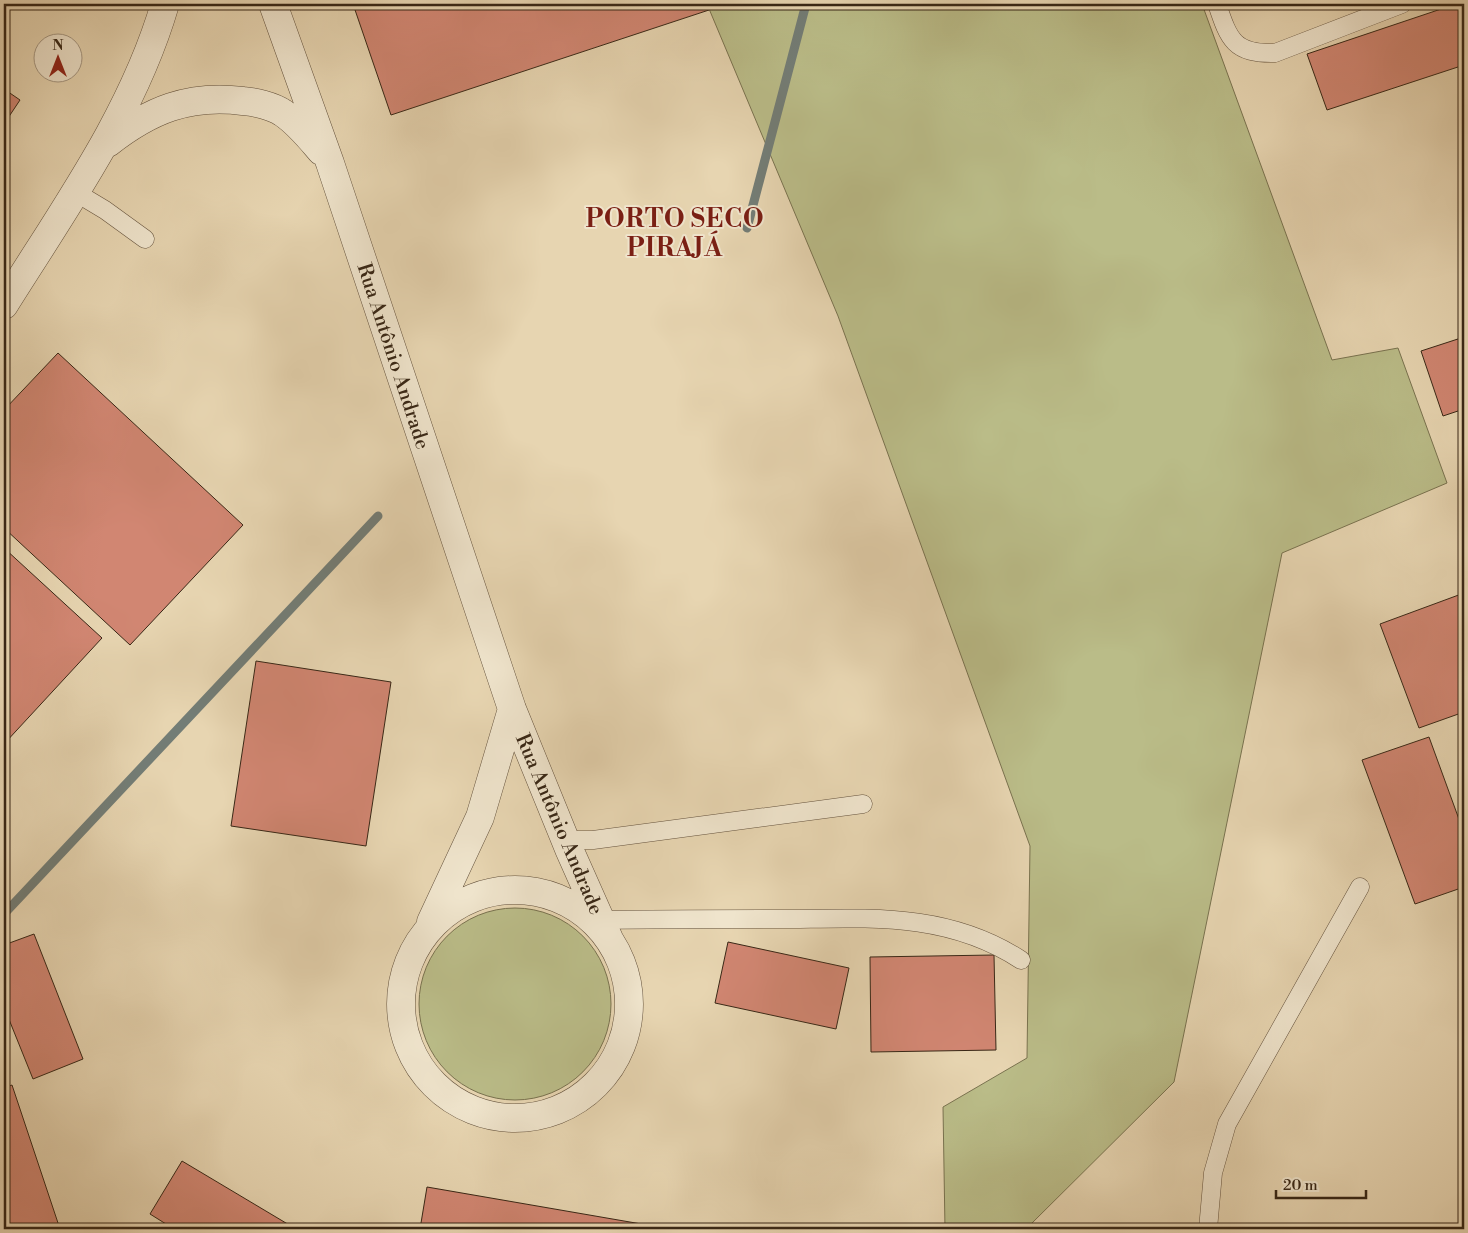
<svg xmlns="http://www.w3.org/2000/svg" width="1468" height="1233" font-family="'Libre Bodoni',serif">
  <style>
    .green { fill: #babc88; stroke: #79724f }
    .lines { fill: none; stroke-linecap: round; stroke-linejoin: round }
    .stream { stroke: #737d76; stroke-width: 9 }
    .building { fill: #d18672; stroke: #382716 }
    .service-casing { stroke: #64523d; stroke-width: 19 }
    .tertiary-casing { stroke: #64523d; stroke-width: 29 }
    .service { stroke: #efe4cc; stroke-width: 18 }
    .tertiary { stroke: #efe4cc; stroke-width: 28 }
    .labels { text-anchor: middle; stroke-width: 4; stroke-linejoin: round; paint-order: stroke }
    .street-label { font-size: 20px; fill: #382716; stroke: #efe4cc }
    .district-label { font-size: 25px; font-weight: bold; letter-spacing: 1px; fill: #7a1f14; stroke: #efe4cc }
  </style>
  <rect width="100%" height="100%" fill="#e7d5b1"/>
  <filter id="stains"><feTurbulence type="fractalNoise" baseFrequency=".004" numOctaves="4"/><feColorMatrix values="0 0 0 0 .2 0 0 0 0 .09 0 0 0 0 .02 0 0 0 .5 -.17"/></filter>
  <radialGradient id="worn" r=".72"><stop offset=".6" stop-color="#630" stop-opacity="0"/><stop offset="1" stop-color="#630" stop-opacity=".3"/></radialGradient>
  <path class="green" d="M707 4H1202L1332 360 1398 348 1447 483 1282 553 1174 1082 1026 1229H945L943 1107 1027 1058 1030 846 838 316Z
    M419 1004a96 96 0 1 1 192 0a96 96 0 1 1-192 0Z"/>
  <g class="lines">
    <path class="stream" d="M747 228 806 4
      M4 914 378 516"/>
  </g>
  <path class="building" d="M353 4H707L709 10 391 115Z
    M1456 4H1464V65L1327 110 1307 54Z
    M4 89 20 100 4 124Z
    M1464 337V409L1443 416 1421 351Z
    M58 353 243 525 130 645 4 528V410Z
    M4 548 102 638 4 744Z
    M1464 593V712L1419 728 1380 624Z
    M256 661 391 682 366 846 231 826Z
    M1429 737 1464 833V887L1415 904 1362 760Z
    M34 934 83 1059 33 1079 4 1007V945Z
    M728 942 849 968 836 1029 715 1003Z
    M994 955 996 1050 871 1052 870 957Z
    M12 1085 60 1229H4V1088Z
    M182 1161 296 1229H174L150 1214Z
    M427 1187 653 1226V1229H420Z"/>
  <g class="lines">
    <g class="service-casing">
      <path id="service" d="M1217 4C1229 40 1234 54 1275 53L1402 4
        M75 192 105 210 145 239
        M565 840H593L863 804
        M601 920C659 919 717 919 776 919 863 919 944 910 1021 960
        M1208 1229 1213 1173 1227 1124 1360 887"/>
    </g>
    <g class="tertiary-casing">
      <path id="tertiary" d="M273 4 330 163 512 709 569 849 609 939
        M108 143C150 110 189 94 243 101 255 102 273 106 283 113 298 123 309 137 321 151
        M4 305C64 209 133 114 165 4
        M401 1004a114 114 0 1 1 228 0a114 114 0 1 1-228 0Z
        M431 922 480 817 512 709"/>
    </g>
    <use href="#service" class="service"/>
    <use href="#tertiary" class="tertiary"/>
  </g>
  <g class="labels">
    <g class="street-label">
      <text transform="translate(394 356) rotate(72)" y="7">Rua Antônio Andrade</text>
      <text transform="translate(560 824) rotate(67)" y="7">Rua Antônio Andrade</text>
    </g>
    <g class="district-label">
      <text x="675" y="227">PORTO SECO<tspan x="675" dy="29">PIRAJÁ</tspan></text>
    </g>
  </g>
  <rect width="1468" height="1233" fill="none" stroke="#e7d5b1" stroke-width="20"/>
  <rect x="5" y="5" width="1458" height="1223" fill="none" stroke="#382716" stroke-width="2.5"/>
  <rect x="10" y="10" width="1448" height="1213" fill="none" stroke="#382716"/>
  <g transform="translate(58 58)"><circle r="24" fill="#efe4cc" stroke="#a69883"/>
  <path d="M0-4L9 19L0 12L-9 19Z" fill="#8f2418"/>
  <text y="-8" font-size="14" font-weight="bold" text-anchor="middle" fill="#382716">N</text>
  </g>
  <path d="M1276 1190v8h90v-8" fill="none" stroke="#382716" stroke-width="2.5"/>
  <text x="1283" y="1190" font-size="15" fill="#382716" stroke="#efe4cc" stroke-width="4" paint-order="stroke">20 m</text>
  <rect width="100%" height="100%" filter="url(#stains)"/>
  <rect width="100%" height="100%" fill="url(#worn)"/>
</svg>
